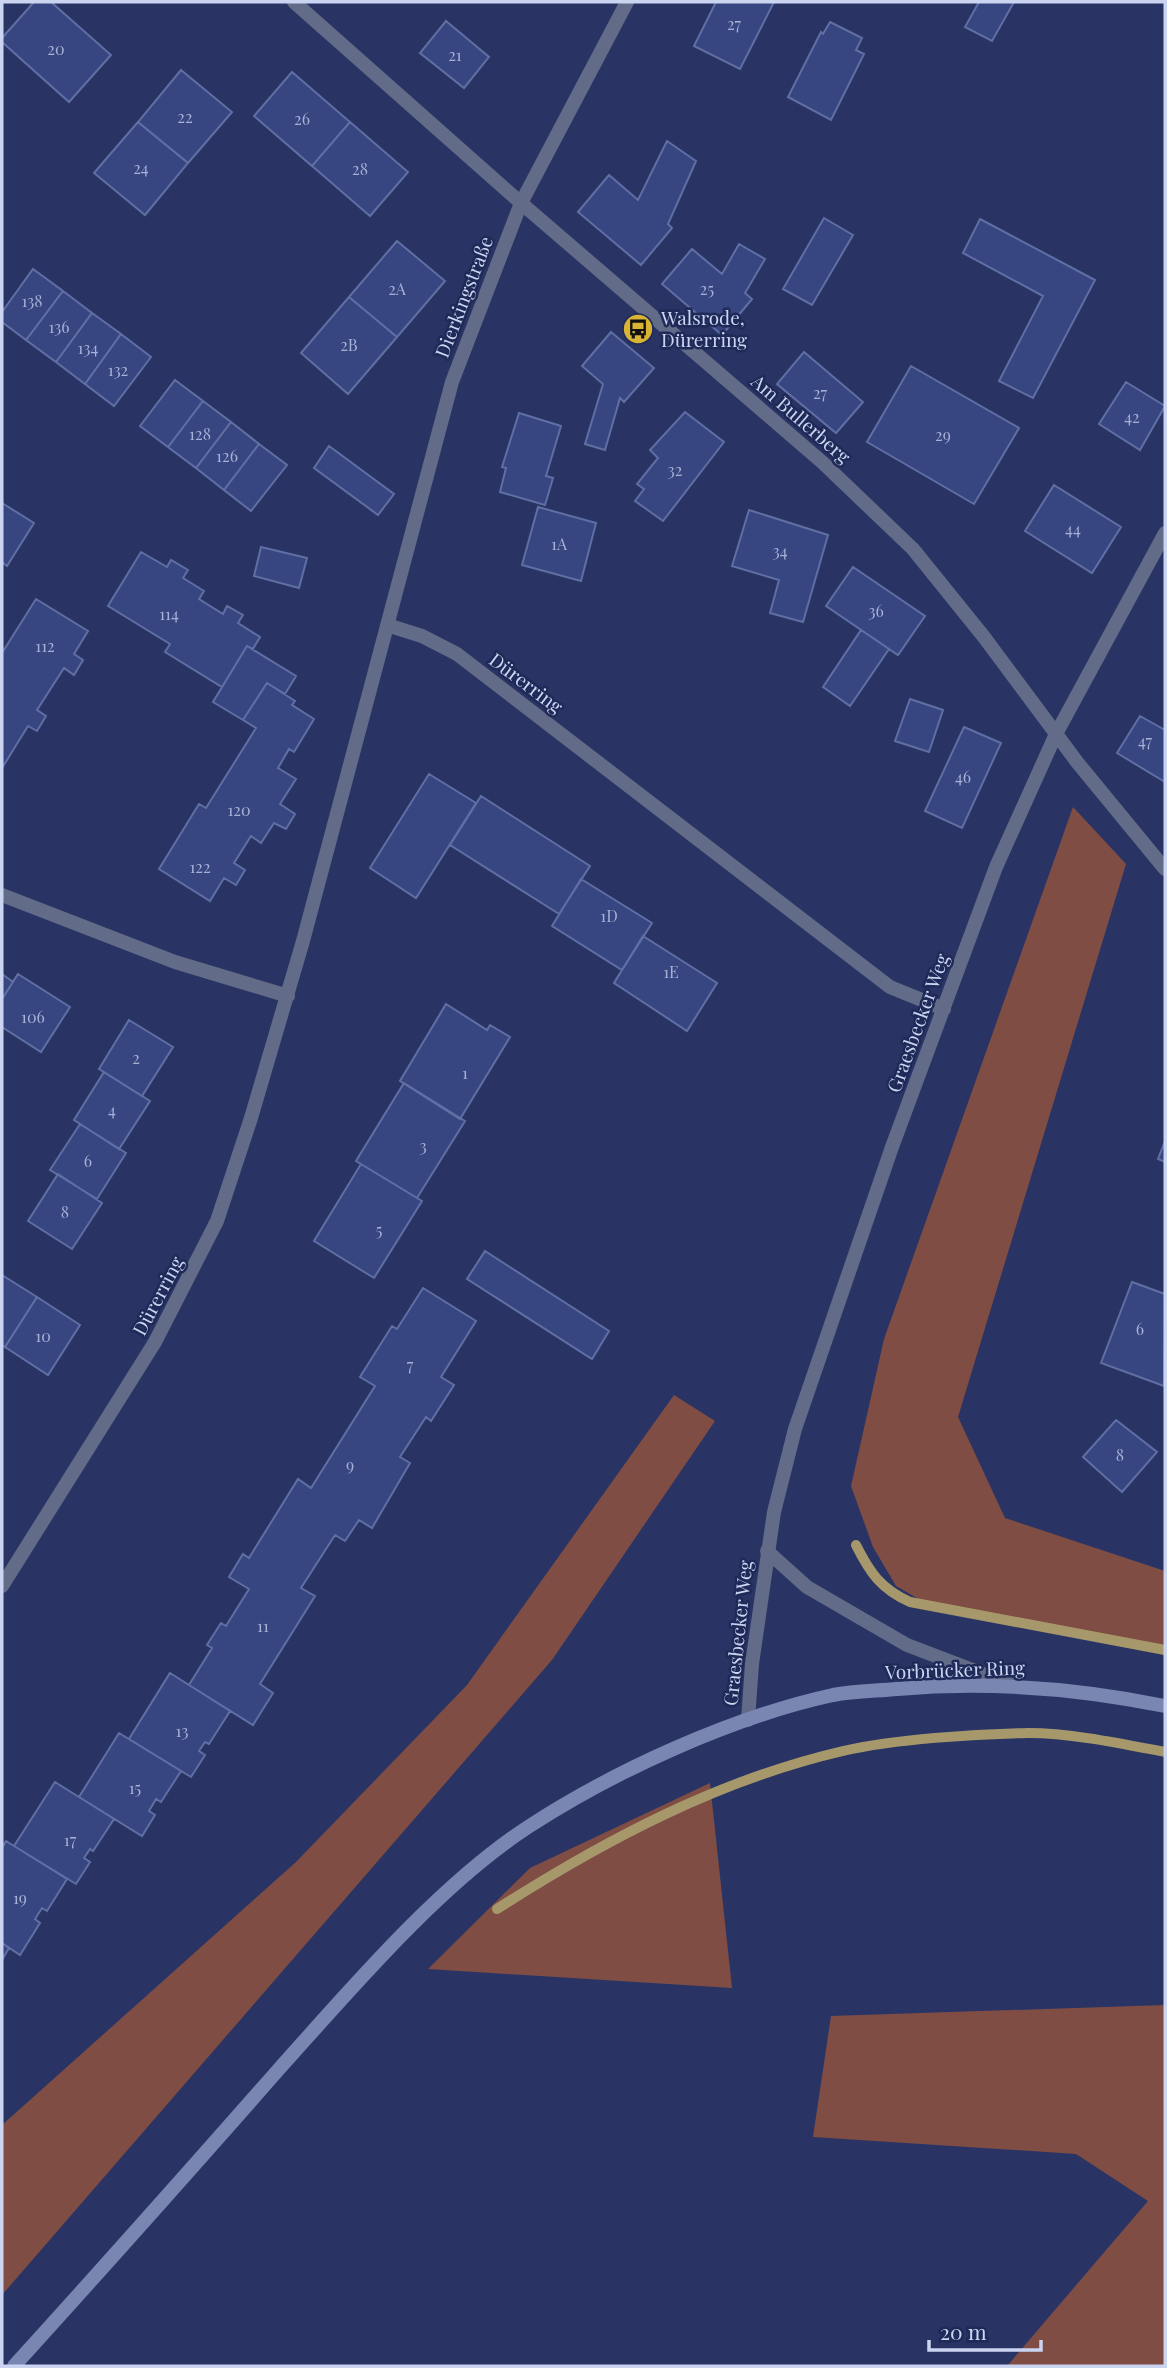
<svg xmlns="http://www.w3.org/2000/svg" width="1167" height="2368" font-family="'Playfair Display',serif">
  <style>
    .green { fill: #7f4d44 }
    .lines { fill: none; stroke-linecap: round; stroke-linejoin: round }
    .stream { stroke: #a6986b; stroke-width: 10 }
    .building { fill: #374580; stroke: #606fa3; stroke-width: 2 }
    .street { stroke: #626b87; stroke-width: 14 }
    .secondary { stroke: #7986b2; stroke-width: 14 }
    .labels { text-anchor: middle; stroke-width: 5; stroke-linejoin: round; paint-order: stroke }
    .number-label { font-size: 16px; fill: #a6b1d6 }
    .street-label { font-size: 19px; fill: #cbd5f2; stroke: #202a58 }
    .poi-label { font-size: 19px; fill: #cbd5f2; stroke: #202a58; text-anchor: start }
  </style>
  <rect width="100%" height="100%" fill="#293464"/>
  <path class="green" d="M1073 807 1126 864 958 1417 1005 1518 1165 1571V1648L922 1601 896 1586 873 1547 851 1486 884 1339Z
    M674 1395 715 1421 552 1660 2 2295V2125L296 1862 467 1685Z
    M710 1783 732 1988 428 1969 530 1868Z
    M1165 2005V2366H1007L1148 2201 1076 2154 813 2137 831 2016Z"/>
  <g class="lines">
    <path class="stream" d="M856 1545C870 1573 881 1589 910 1602L1165 1650
      M497 1909C605 1840 718 1780 843 1751 895 1739 975 1734 1028 1733 1071 1733 1123 1744 1165 1752"/>
  </g>
  <path class="building" d="M34 2H51L111 55 69 102 2 42V38Z
    M716 2H774L740 69 694 46Z
    M979 2H1014L992 41 965 27Z
    M446 21 489 57 464 88 420 53Z
    M830 22 862 38 856 50 864 54 831 120 788 97 821 32 823 34Z
    M181 70 232 112 188 163 138 122Z
    M292 72 350 122 312 166 254 116Z
    M138 122 188 163 145 215 94 173Z
    M350 122 408 172 370 216 312 166Z
    M667 141 696 161 668 224 672 228 641 265 578 212 609 175 638 200Z
    M824 218 853 235 812 305 783 289Z
    M980 219 1095 280 1033 398 999 381 1043 296 963 253Z
    M397 241 445 281 397 337 349 297Z
    M739 244 765 259 745 293 752 299 722 335 662 284 692 249 722 274Z
    M33 269 63 291 26 340 2 322V312Z
    M63 291 92 313 56 362 26 340Z
    M349 297 397 337 348 394 301 353Z
    M92 313 121 334 85 384 56 362Z
    M611 332 654 368 624 402 620 398 605 450 585 444 603 384 582 366Z
    M121 334 151 357 114 406 85 384Z
    M804 352 863 402 836 433 777 384Z
    M911 366 1019 428 974 504 867 442Z
    M175 380 203 401 168 447 140 426Z
    M1126 382 1165 406 1140 450 1099 424Z
    M203 401 231 422 196 468 168 447Z
    M685 412 724 442 663 521 635 501 644 489 637 484 658 458 650 450Z
    M519 413 561 426 546 476 553 478 545 505 500 492 506 468 502 467Z
    M231 422 259 444 224 490 196 468Z
    M259 444 287 465 251 511 224 490Z
    M329 446 394 494 378 515 314 468Z
    M1054 485 1121 527 1092 573 1025 531Z
    M2 503 34 523 7 566 2 562Z
    M538 507 596 523 581 581 522 565Z
    M749 510 828 535 803 622 770 613 779 580 732 566Z
    M261 547 307 558 299 588 254 576Z
    M141 552 167 567 171 560 188 570 183 578 204 591 199 599 223 614 227 606 243 615 238 623 260 637 253 649 247 646 222 687 165 652 170 644 108 606Z
    M853 567 925 616 898 655 826 606Z
    M36 599 88 631 74 654 83 660 74 675 64 668 37 710 46 716 37 731 28 726 2 768V653Z
    M861 630 889 649 850 706 823 687Z
    M247 646 296 676 285 694 267 683 243 720 213 702Z
    M267 683 295 701 292 705 314 719 294 752 289 749 278 768 296 779 280 804 295 814 286 829 274 823 261 843 251 836 234 863 245 870 236 885 224 878 210 901 159 869 199 804 206 808 256 728 243 720Z
    M910 699 943 710 929 752 895 741Z
    M1140 716 1165 730V782L1117 753Z
    M964 727 1001 743 962 828 925 811Z
    M429 774 476 803 416 898 370 868Z
    M481 796 590 866 559 914 450 845Z
    M581 879 652 923 622 970 552 926Z
    M643 936 717 983 687 1031 614 983Z
    M2 974 13 982 2 999Z
    M18 974 70 1007 41 1052 2 1027V999Z
    M446 1004 487 1030 490 1025 510 1037 460 1119 400 1081Z
    M129 1020 173 1047 142 1096 99 1069Z
    M104 1072 150 1101 119 1149 74 1120Z
    M404 1083 465 1121 417 1198 356 1161Z
    M80 1124 126 1153 97 1199 50 1170Z
    M1165 1141V1162L1158 1159Z
    M361 1164 422 1201 374 1278 314 1241Z
    M58 1174 102 1203 72 1249 28 1221Z
    M485 1251 609 1331 592 1359 467 1279Z
    M2 1275 37 1297 5 1347 2 1345Z
    M1132 1282 1165 1294 1164 1386 1101 1363Z
    M423 1288 476 1321 441 1377 454 1385 431 1421 426 1417 400 1457 410 1463 372 1528 359 1520 345 1541 335 1535 301 1588 315 1596 260 1684 273 1693 253 1725 189 1685 212 1648 207 1645 221 1623 226 1626 249 1589 229 1577 243 1554 249 1558 298 1479 311 1488 375 1386 360 1377 392 1326 397 1329Z
    M37 1297 80 1325 48 1375 5 1347Z
    M1116 1420 1157 1452 1122 1492 1083 1457Z
    M170 1673 230 1711 209 1744 205 1742 199 1751 205 1755 191 1777 129 1739Z
    M119 1733 181 1771 161 1802 156 1799 149 1811 155 1815 142 1836 79 1797Z
    M55 1782 114 1819 93 1851 90 1849 84 1858 90 1862 76 1884 14 1846Z
    M6 1841 67 1879 47 1911 42 1908 35 1919 40 1923 20 1955 2 1943V1848Z
    M2 1943 9 1948 2 1960Z"/>
  <g class="lines">
    <path class="street" d="M294 2 521 203 822 462 913 549 984 637 1077 762 1165 869
      M387 625 422 636 457 654 890 987 944 1009
      M2 895 175 962 288 996
      M767 1551 807 1587 907 1645 1012 1685
      M2 1586 155 1342 217 1221 251 1118 303 941 452 382 521 203 627 2
      M748 1720 752 1664 774 1512 795 1429 892 1147 996 867 1056 734 1165 533"/>
    <path class="secondary" d="M14 2366C103 2268 191 2169 279 2069 351 1989 438 1886 528 1827 614 1771 732 1717 833 1695 854 1691 876 1691 897 1689 988 1681 1076 1688 1165 1706"/>
  </g>
  <defs>
    <g id="bus-disc" transform="scale(1.575)"><circle r="9.5" fill="#d9b334" stroke="#202a58"/><path d="M-5-6H5V4H4V6H2V4H-2V6H-4V4H-5ZM-3.5-4V0h7V-4ZM-3.5 1.2v1.5H-2V1.2ZM2 1.2v1.5H3.5V1.2Z" fill="#111"/></g>
  </defs>
  <g fill-rule="evenodd">
    <use href="#bus-disc" x="638" y="329"/>
  </g>
  <g class="labels">
    <g class="number-label">
      <text x="734" y="30">27</text>
      <text x="56" y="55">20</text>
      <text x="455" y="61">21</text>
      <text x="185" y="123">22</text>
      <text x="302" y="125">26</text>
      <text x="141" y="174">24</text>
      <text x="360" y="175">28</text>
      <text x="397" y="295">2A</text>
      <text x="707" y="295">25</text>
      <text x="32" y="307">138</text>
      <text x="59" y="333">136</text>
      <text x="349" y="351">2B</text>
      <text x="88" y="354">134</text>
      <text x="118" y="376">132</text>
      <text x="820" y="399">27</text>
      <text x="1132" y="423">42</text>
      <text x="200" y="440">128</text>
      <text x="943" y="441">29</text>
      <text x="227" y="462">126</text>
      <text x="675" y="476">32</text>
      <text x="1073" y="535">44</text>
      <text x="559" y="550">1A</text>
      <text x="780" y="557">34</text>
      <text x="876" y="617">36</text>
      <text x="169" y="620">114</text>
      <text x="45" y="652">112</text>
      <text x="1145" y="747">47</text>
      <text x="963" y="783">46</text>
      <text x="239" y="816">120</text>
      <text x="200" y="873">122</text>
      <text x="609" y="922">1D</text>
      <text x="671" y="978">1E</text>
      <text x="33" y="1023">106</text>
      <text x="136" y="1064">2</text>
      <text x="465" y="1079">1</text>
      <text x="112" y="1116">4</text>
      <text x="423" y="1152">3</text>
      <text x="88" y="1167">6</text>
      <text x="65" y="1218">8</text>
      <text x="379" y="1236">5</text>
      <text x="1140" y="1335">6</text>
      <text x="43" y="1342">10</text>
      <text x="410" y="1371">7</text>
      <text x="1120" y="1461">8</text>
      <text x="350" y="1471">9</text>
      <text x="263" y="1632">11</text>
      <text x="182" y="1737">13</text>
      <text x="135" y="1794">15</text>
      <text x="70" y="1846">17</text>
      <text x="20" y="1904">19</text>
    </g>
    <g class="street-label">
      <text transform="translate(464 297) rotate(-69)" y="7">Dierkingstraße</text>
      <text transform="translate(801 419) rotate(41)" y="7">Am Bullerberg</text>
      <text transform="translate(526 683) rotate(37)" y="7">Dürerring</text>
      <text transform="translate(918 1023) rotate(-70)" y="7">Graesbecker Weg</text>
      <text transform="translate(158 1296) rotate(-62)" y="7">Dürerring</text>
      <text transform="translate(738 1633) rotate(-84)" y="7">Graesbecker Weg</text>
      <text transform="translate(955 1670) rotate(-2)" y="7">Vorbrücker Ring</text>
    </g>
    <g class="poi-label">
      <text x="661" y="325">Walsrode,<tspan x="661" dy="22">Dürerring</tspan></text>
    </g>
  </g>
  <rect width="1167" height="2368" fill="none" stroke="#cbd5f2" stroke-width="7"/>
  <path d="M929 2340v10h112v-10" fill="none" stroke="#cbd5f2" stroke-width="3.5"/>
  <text x="940" y="2340" font-size="21" fill="#cbd5f2" stroke="#202a58" stroke-width="5" paint-order="stroke">20 m</text>
</svg>
